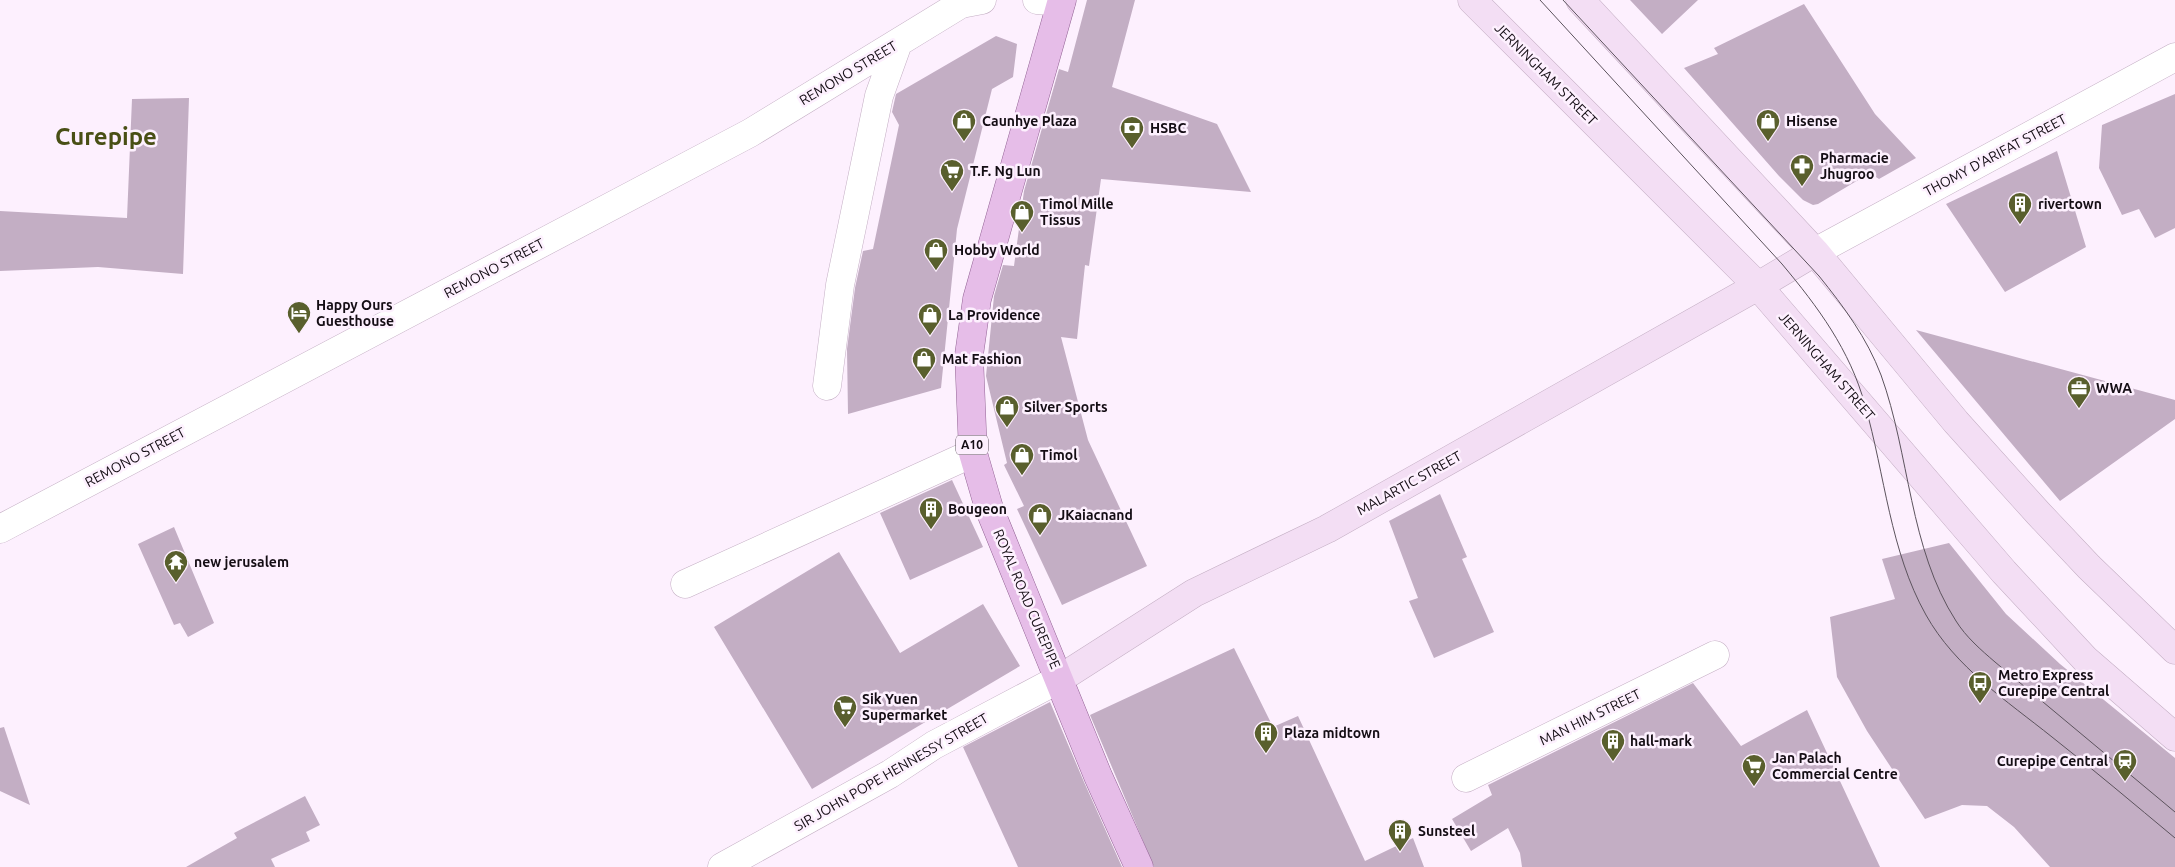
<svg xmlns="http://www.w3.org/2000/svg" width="2175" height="867" font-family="Ubuntu,sans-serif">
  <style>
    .building { fill: #c3aec4 }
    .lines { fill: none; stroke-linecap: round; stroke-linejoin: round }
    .street-casing { stroke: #c4afc4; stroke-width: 29 }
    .secondary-casing { stroke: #c4afc4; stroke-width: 29 }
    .primary-casing { stroke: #926394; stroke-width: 29 }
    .street { stroke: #fff; stroke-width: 28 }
    .secondary { stroke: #f3def4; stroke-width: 28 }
    .primary { stroke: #e6bde8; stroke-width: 28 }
    .tram { stroke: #5c535d; stroke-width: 1 }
    .labels { text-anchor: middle; stroke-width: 5; stroke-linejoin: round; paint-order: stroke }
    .shield { fill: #fdf0fe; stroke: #5a515a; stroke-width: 1 }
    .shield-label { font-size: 12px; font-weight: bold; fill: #140d14 }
    .street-label { font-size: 14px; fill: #140d14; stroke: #fdf0fe }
    .poi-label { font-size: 14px; font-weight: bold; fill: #140d14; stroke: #fdf0fe; text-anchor: start }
    .town-label { font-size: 24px; font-weight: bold; fill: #494f15; stroke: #fdf0fe }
  </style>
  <rect width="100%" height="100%" fill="#fdf0fe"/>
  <path class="building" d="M1087 0H1135L1112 87 1217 124 1251 192 1101 179 1089 266 1085 265 1077 339 1061 337 1088 440 1147 566 1062 605 1017 509 1024 506 1004 465 1007 463 986 376 994 296 1003 265 1014 266 1024 191 1059 69 1068 72Z
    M1630 0H1698L1662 34Z
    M1804 4 1875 114 1916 158 1879 179 1870 173 1818 204 1813 205 1803 200 1779 176 1684 68 1718 54 1714 48Z
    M996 36 1017 44 1013 77 992 89 957 229 941 388 848 414 847 349 855 288 863 251 873 249 899 125 892 112 896 94Z
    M2175 94V228L2155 238 2139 209 2122 215 2099 168 2102 125Z
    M189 98 183 274 98 267 0 271V211L127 218 132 99Z
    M2057 151 2086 247 2005 292 1946 204Z
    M1916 330 2175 400V419L2060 501Z
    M952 480 983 547 910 580 880 513Z
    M1440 494 1467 557 1462 559 1494 632 1434 658 1409 601 1418 598 1389 521Z
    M174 527 214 623 188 637 180 623 174 625 138 544Z
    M1949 543 2006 614 2060 664 2175 758V867H2050L2014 827 1987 806 1962 805 1925 819 1867 731 1837 677 1830 617 1895 599 1882 559Z
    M839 552 900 653 983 604 1020 666 812 789 714 627Z
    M1234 648 1273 727 1298 716 1365 861 1413 838 1424 867H1154L1090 715Z
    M1693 683 1741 746 1807 710 1880 867H1522L1520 853 1508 828 1471 851 1452 819 1492 795 1488 785Z
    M1050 702 1084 782 1122 867H1018L963 747Z
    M4 727 30 805 0 791V728Z
    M305 796 320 825 306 832 310 841 271 859 275 867H186L237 838 234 833Z"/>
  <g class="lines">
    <g class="street-casing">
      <path id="street" d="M1037 0 1061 2
        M1815 252 2175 57
        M827 386 840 285 879 96 898 43
        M0 529 750 133 961 4 982 0
        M685 584 973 453
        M1466 778 1715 655
        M722 867 890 774 934 745 1061 678"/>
    </g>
    <g class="secondary-casing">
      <path id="secondary" d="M1472 0 1758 286 2004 572 2085 659 2175 737
        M1580 0 1815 252 1956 422 2038 513 2089 567 2175 650
        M1061 678 1194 593 1327 529 1758 286 1815 252"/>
    </g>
    <g class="primary-casing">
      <path id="primary" d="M1062 0 977 299 969 355 973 453 989 508 1098 776 1139 867"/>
    </g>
    <use href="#street" class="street"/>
    <use href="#secondary" class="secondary"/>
    <use href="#primary" class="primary"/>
    <path class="tram" d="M1540 0 1782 264C1818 307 1850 350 1865 405 1885 475 1890 551 1926 615 1955 667 2007 701 2052 737 2094 770 2134 804 2175 838
      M1563 0 1819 276C1844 307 1867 338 1881 375 1910 455 1909 548 1956 621 1966 637 1981 650 1995 662L2175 812"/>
  </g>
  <defs>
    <g id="shop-pin" transform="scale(1.25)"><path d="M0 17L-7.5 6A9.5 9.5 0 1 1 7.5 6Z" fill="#595f2d" stroke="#fdf0fe"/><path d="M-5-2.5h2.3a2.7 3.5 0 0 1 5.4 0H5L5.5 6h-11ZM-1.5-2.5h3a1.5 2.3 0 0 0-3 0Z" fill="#fff"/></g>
    <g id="bank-pin" transform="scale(1.25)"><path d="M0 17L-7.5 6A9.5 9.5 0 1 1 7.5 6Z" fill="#595f2d" stroke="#fdf0fe"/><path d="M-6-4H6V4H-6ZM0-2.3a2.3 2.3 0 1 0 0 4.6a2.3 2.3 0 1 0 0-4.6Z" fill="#fff"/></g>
    <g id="pharmacy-pin" transform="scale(1.25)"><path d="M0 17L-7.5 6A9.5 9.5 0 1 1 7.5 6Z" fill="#595f2d" stroke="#fdf0fe"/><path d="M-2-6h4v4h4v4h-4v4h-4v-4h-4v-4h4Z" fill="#fff"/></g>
    <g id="supermarket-pin" transform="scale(1.25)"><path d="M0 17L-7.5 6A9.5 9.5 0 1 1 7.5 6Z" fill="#595f2d" stroke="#fdf0fe"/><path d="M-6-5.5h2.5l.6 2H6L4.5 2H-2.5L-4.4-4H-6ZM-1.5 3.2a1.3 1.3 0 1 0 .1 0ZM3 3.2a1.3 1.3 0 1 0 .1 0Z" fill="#fff"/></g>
    <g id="building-pin" transform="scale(1.25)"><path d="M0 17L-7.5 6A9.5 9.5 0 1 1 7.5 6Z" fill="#595f2d" stroke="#fdf0fe"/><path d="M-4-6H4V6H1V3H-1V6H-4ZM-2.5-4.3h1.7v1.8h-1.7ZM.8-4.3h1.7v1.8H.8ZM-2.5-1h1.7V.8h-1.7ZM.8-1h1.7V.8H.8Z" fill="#fff"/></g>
    <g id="hotel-pin" transform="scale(1.25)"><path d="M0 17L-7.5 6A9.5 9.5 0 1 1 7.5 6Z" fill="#595f2d" stroke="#fdf0fe"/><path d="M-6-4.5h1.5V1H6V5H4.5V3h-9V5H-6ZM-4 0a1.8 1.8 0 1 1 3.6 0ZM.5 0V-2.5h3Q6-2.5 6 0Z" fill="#fff"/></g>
    <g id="office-pin" transform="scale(1.25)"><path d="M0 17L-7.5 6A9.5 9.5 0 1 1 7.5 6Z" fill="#595f2d" stroke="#fdf0fe"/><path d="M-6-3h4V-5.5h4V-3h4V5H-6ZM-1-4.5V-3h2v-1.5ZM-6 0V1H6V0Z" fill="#fff"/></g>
    <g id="temple-pin" transform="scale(1.25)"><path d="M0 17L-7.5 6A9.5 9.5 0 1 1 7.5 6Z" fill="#595f2d" stroke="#fdf0fe"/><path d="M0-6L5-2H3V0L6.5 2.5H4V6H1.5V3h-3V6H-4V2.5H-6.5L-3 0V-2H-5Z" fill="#fff"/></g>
    <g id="bus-pin" transform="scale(1.25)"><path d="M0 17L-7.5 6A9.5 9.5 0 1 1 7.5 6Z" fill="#595f2d" stroke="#fdf0fe"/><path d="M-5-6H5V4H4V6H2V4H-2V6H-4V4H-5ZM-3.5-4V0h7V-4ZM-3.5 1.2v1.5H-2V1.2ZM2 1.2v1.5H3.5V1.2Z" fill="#fff"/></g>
    <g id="station-pin" transform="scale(1.25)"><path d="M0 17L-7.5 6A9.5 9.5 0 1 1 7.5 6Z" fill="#595f2d" stroke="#fdf0fe"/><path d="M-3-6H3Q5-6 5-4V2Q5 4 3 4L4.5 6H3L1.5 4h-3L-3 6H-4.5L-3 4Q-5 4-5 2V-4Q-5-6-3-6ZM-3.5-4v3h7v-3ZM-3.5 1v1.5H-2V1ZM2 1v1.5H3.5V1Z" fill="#fff"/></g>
  </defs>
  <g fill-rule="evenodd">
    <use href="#shop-pin" x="964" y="121"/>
    <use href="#shop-pin" x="1768" y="121"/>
    <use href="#bank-pin" x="1132" y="128"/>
    <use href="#pharmacy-pin" x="1802" y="166"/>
    <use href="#supermarket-pin" x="952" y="171"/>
    <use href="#building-pin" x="2020" y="204"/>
    <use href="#shop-pin" x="1022" y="212"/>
    <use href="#shop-pin" x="936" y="250"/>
    <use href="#hotel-pin" x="299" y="313"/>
    <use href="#shop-pin" x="930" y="315"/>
    <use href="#shop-pin" x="924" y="359"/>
    <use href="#office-pin" x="2079" y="388"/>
    <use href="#shop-pin" x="1007" y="407"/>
    <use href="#shop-pin" x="1022" y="455"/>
    <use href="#building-pin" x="931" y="509"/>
    <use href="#shop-pin" x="1040" y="515"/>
    <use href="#temple-pin" x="176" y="562"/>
    <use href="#bus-pin" x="1980" y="683"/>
    <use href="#supermarket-pin" x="845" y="707"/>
    <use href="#building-pin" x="1266" y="733"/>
    <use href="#building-pin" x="1613" y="741"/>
    <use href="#station-pin" x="2125" y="761"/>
    <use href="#supermarket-pin" x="1754" y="766"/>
    <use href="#building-pin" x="1400" y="831"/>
  </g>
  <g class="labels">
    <rect class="shield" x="956" y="435.5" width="32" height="19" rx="4"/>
    <g class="shield-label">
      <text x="972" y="449">A10</text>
    </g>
    <g class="street-label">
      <text transform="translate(848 73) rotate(-31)" y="5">REMONO STREET</text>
      <text transform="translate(1546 74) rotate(45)" y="5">JERNINGHAM STREET</text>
      <text transform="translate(1995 155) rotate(-28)" y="5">THOMY D'ARIFAT STREET</text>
      <text transform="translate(494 268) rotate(-28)" y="5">REMONO STREET</text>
      <text transform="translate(1827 366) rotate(49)" y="5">JERNINGHAM STREET</text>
      <text transform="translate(135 457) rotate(-28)" y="5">REMONO STREET</text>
      <text transform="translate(1409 483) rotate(-29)" y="5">MALARTIC STREET</text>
      <text transform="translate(1027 599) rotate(67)" y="5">ROYAL ROAD CUREPIPE</text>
      <text transform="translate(1590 717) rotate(-26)" y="5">MAN HIM STREET</text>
      <text transform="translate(891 772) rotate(-30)" y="5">SIR JOHN POPE HENNESSY STREET</text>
    </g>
    <g class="poi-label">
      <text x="982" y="126">Caunhye Plaza</text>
      <text x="1786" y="126">Hisense</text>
      <text x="1150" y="133">HSBC</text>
      <text x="1820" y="163">Pharmacie<tspan x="1820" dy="16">Jhugroo</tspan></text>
      <text x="970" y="176">T.F. Ng Lun</text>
      <text x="1040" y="209">Timol Mille<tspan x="1040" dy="16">Tissus</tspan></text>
      <text x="2038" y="209">rivertown</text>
      <text x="954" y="255">Hobby World</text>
      <text x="316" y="310">Happy Ours<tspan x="316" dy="16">Guesthouse</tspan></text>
      <text x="948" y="320">La Providence</text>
      <text x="942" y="364">Mat Fashion</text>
      <text x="2096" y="393">WWA</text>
      <text x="1024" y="412">Silver Sports</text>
      <text x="1040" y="460">Timol</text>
      <text x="948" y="514">Bougeon</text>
      <text x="1058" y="520">JKaiacnand</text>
      <text x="194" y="567">new jerusalem</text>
      <text x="1998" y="680">Metro Express<tspan x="1998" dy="16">Curepipe Central</tspan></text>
      <text x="862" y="704">Sik Yuen<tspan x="862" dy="16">Supermarket</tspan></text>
      <text x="1284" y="738">Plaza midtown</text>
      <text x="1630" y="746">hall-mark</text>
      <text x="1772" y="763">Jan Palach<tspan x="1772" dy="16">Commercial Centre</tspan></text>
      <text x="2108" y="766" text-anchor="end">Curepipe Central</text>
      <text x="1418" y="836">Sunsteel</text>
    </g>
    <g class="town-label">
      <text x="106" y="145">Curepipe</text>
    </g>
  </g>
</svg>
